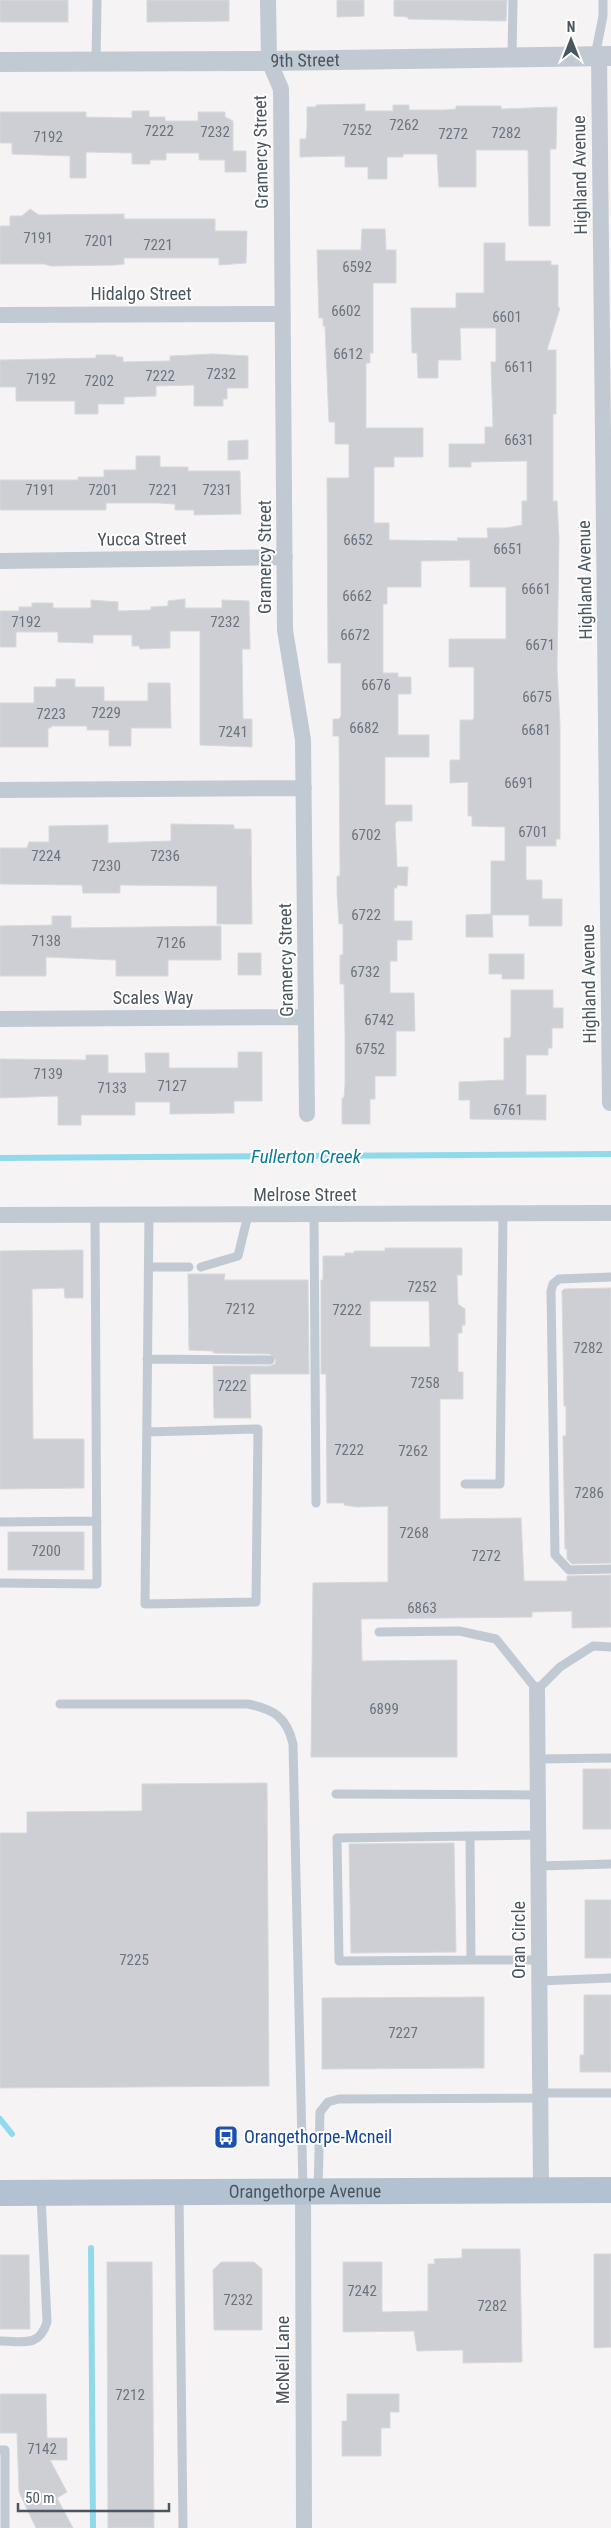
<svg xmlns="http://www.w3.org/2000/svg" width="611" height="2528" font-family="'Roboto Condensed',sans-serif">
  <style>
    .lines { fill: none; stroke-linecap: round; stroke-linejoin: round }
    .stream { stroke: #90daee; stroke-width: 6 }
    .building { fill: #cdcfd5; stroke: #d7d9de; fill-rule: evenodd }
    .service { stroke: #c1cad2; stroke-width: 9 }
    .minor { stroke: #c1cad2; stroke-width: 16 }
    .tertiary { stroke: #c1cad2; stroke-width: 20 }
    .primary { stroke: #b3c2d1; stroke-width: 26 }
    .labels { text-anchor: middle; stroke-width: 4; stroke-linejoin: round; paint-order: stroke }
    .number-label { font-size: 15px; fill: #6b747e }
    .street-label { font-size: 18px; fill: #4a5661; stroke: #fff }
    .transit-label { font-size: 18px; fill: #164399; stroke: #fff; text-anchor: start }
    .water-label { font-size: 19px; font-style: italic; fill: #0c7c9b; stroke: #fff }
  </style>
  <rect width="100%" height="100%" fill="#f5f3f3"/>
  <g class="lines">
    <path class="stream" d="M0 1158 611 1154
      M0 2119 12 2134
      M91 2248 93 2528"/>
  </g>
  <path class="building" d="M0 0H68V22H0Z
    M147 0H229V21L147 22Z
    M337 0H364V16L337 17Z
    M394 0H507L506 21 408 19V17L394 16Z
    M365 104V111H393V105H409V110H445L456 109V106H501V109L557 107 556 149H550V226H529L528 150H476V187H439L437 154H403V157H387V179H368V167H345V156L300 157V139H306L307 128V107H316V105Z
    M132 111H149V117H165V121H198V112H225V117L233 121V151H246V172H225V160H199V153H166V160H150V164H132V153L86 152V178H70V156L12 154V143H0V112H86V117L132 118Z
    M30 209 39 215 124 214V219H215V231H247L246 263 219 265V258H124V264L116 265 51 266 44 264H0V226H10V216H22Z
    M362 229H385L386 250H396V283H373V353H370V363H366V428H423V457H394V467H374V523H389V540L458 541 457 538H488L487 528H506L522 525V501H527V461L471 462V467H449V444H485V427H493L491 362H496V328H460L461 360H438V378H418L417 353H412L411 308H456V293H484V243H505V261H551V265H558V307L560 308 547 350H556V414H553V501H557L559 539 557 669 560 725V839H556V846H526V880H542V899H562V926H529V915H492L493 937H466V915L491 914V861H505V827L472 826V816H468V782L450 783V760H460V720H473L474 717V667H449V639H506V587H470V560L421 561V587H387V604H383V673H398V677H411V694H398V735H429V757H385V805H412V821H397L395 824 397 867H408L407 886 397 885V888H394V921H412V940H397V961H390V993H414L415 1031H396V1076H375V1099H370V1124H342V1098H344L345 1085V1031L344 984H340V955H343V924H339L337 893V876H340L339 736H333V719H339L341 716V663H328L327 478H349V444H335V422H329L325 326H323V318H319L317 250H361Z
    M213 354 248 356V388H227V399H223V406H194V385L156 386V396L124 397V404H98V414H75V401H16V387H0V360L96 358V355H116V357H123V362L170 361V356Z
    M248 440V459L228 460V441Z
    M136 456H160V467H188V471H240L241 514 194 515V510H175V504L158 503H106V510H0V480H78V477H104V470H136Z
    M185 599V608H222V600L249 601 250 649H242L243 719H252V747L200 745V631H170V648L140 649 139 646H132V635H93V643L58 642V632H16V647H0V611H19V607H32V603H53V608H91V600L118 602V611L151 610V607L168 606V601Z
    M56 679H75V687H104V701H148V683H170L171 728H131V746H109V730H87V726H51V728H48V747H0V703H34V687H56Z
    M171 824 234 825V829H251L252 924H217V886L120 885V893H83L82 885 0 884V848H27L29 842H49V826L108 825V843L171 841Z
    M52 916H71V928L221 926V960H168V976H116V960L46 957V976H0V926L52 925Z
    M238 953H261V975H238Z
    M489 954H524V979H502V974H489Z
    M511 990H553V1008H563V1028H552V1048H548V1055H526V1095H546V1120L470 1119V1100H459V1082L504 1080V1038H510L511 1035Z
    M238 1052H262V1101H234V1113L170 1114V1102H135V1115H81V1125H58V1096L0 1098V1059L86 1060V1055H108V1073H146L145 1053H169V1068H238Z
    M385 1248H462V1275H457L458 1304 465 1309V1325H462V1333H458V1372H463V1399H440V1519L521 1518 524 1581H567V1576L611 1575V1627L572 1628V1611L532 1612V1617L361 1619 362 1661 457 1660V1757H311L313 1583 388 1582V1506L357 1507 344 1505V1503H327L326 1374H321V1280H323V1256H345V1253H354V1251H385ZM370 1301H429L430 1347H370Z
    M83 1250V1298H65L64 1288 32 1289 33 1439H84V1488L0 1489V1251Z
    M188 1274H225L224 1280H308L309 1374H250L251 1418H214L213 1366H270L275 1364 276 1360 270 1354 213 1353V1351L189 1350Z
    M611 1288V1563L572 1564 567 1559V1549H565L563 1436H566V1406H564L562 1291 564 1289Z
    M8 1532H84V1570H8Z
    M583 1769H611V1829H583Z
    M267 1783 269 2086 0 2088V1833H27V1812L142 1811V1784Z
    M454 1843 456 1952 351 1953 349 1844Z
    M585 1900H611V1958H585Z
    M584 1995H611V2072H580V2055H584Z
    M484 1997V2068L322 2069V1998Z
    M462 2249H520L522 2362 463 2363V2350L417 2351 414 2331 343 2332V2262H382V2312L428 2311V2264H435L434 2259 462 2258Z
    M594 2254H611V2347L594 2348Z
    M0 2255H29L30 2329H0Z
    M107 2262H152L154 2528H108Z
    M221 2262H254L262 2269V2330H214L213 2270Z
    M0 2394H46L47 2438H67V2460H50L67 2492 57 2498 73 2528H36L19 2492 17 2433H0Z
    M347 2394H399V2412H390V2428H381V2456H342V2421H347Z"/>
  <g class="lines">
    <path class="service" d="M595 56 603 16V0
      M512 57 513 0
      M96 62 97 0
      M314 1215 316 1503
      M149 1267H189
      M201 1267 238 1256 248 1215
      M611 1277 559 1279 553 1284 551 1291 555 1555 569 1570 611 1569
      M147 1359 270 1360
      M147 1432 258 1429 256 1602 145 1604 149 1215
      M465 1484H500L503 1214
      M0 1522 97 1521
      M0 1583 97 1584 95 1215
      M379 1632 459 1631 496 1639 537 1690 560 1667 593 1646 611 1647
      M60 1704H248C273 1709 287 1717 293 1744L303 2189
      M538 1759 611 1758
      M336 1794 538 1795
      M538 1835 470 1836 471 1960H539
      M470 1836 337 1838 339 1961 471 1960
      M539 1866 611 1864
      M539 1981 611 1978
      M541 2093H611
      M318 2191 320 2112 328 2102 339 2099 541 2098
      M179 2195 183 2528
      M0 2341C23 2341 39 2348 47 2322L41 2196
      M0 2450H5V2528"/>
    <path class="minor" d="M268 0 269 61 281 89 285 630 303 740 307 1114
      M599 56 610 1103
      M0 315 283 314
      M0 561 285 557
      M0 790 304 788
      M0 1019 306 1017
      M0 1215 611 1213
      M537 1690 541 2190
      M303 2192 304 2528"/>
    <path class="tertiary" id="s1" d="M0 62 269 61 611 56"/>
    <path class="primary" id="s2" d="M0 2193 611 2190"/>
  </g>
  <defs>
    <g id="bus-square" transform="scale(1.25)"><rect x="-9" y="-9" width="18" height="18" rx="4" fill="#1a4fb4" stroke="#fff"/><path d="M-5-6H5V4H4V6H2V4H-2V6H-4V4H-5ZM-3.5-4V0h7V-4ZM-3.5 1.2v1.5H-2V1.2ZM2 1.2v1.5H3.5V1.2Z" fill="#fff"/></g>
  </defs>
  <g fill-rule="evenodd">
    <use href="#bus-square" x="226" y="2137"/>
  </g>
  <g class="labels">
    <g class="number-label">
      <text x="404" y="130">7262</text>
      <text x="357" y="135">7252</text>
      <text x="159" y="136">7222</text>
      <text x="215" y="137">7232</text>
      <text x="506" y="138">7282</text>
      <text x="453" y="139">7272</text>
      <text x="48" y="142">7192</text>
      <text x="38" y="243">7191</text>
      <text x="99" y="246">7201</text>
      <text x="158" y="250">7221</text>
      <text x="357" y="272">6592</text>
      <text x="346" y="316">6602</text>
      <text x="507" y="322">6601</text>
      <text x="348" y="359">6612</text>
      <text x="519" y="372">6611</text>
      <text x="221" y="379">7232</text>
      <text x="160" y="381">7222</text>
      <text x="41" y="384">7192</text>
      <text x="99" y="386">7202</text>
      <text x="519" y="445">6631</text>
      <text x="40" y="495">7191</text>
      <text x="103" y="495">7201</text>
      <text x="163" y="495">7221</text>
      <text x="217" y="495">7231</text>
      <text x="358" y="545">6652</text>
      <text x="508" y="554">6651</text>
      <text x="536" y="594">6661</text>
      <text x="357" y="601">6662</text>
      <text x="26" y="627">7192</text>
      <text x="225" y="627">7232</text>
      <text x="355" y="640">6672</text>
      <text x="540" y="650">6671</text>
      <text x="376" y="690">6676</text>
      <text x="537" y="702">6675</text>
      <text x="106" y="718">7229</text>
      <text x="51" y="719">7223</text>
      <text x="364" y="733">6682</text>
      <text x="536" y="735">6681</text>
      <text x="233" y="737">7241</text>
      <text x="519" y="788">6691</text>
      <text x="533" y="837">6701</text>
      <text x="366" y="840">6702</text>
      <text x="46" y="861">7224</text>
      <text x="165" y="861">7236</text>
      <text x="106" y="871">7230</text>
      <text x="366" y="920">6722</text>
      <text x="46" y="946">7138</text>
      <text x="171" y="948">7126</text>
      <text x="365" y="977">6732</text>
      <text x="379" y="1025">6742</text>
      <text x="370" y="1054">6752</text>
      <text x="48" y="1079">7139</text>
      <text x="172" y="1091">7127</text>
      <text x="112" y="1093">7133</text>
      <text x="508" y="1115">6761</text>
      <text x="422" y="1292">7252</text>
      <text x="240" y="1314">7212</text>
      <text x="347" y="1315">7222</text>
      <text x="588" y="1353">7282</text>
      <text x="425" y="1388">7258</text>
      <text x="232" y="1391">7222</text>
      <text x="349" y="1455">7222</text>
      <text x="413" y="1456">7262</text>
      <text x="589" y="1498">7286</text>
      <text x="414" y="1538">7268</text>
      <text x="46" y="1556">7200</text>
      <text x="486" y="1561">7272</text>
      <text x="422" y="1613">6863</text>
      <text x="384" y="1714">6899</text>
      <text x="134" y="1965">7225</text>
      <text x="403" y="2038">7227</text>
      <text x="362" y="2296">7242</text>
      <text x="238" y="2305">7232</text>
      <text x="492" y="2311">7282</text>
      <text x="130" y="2400">7212</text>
      <text x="42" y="2454">7142</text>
    </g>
    <g class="street-label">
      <text dy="6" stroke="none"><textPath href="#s1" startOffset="305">9th Street</textPath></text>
      <text transform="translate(261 152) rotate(-91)" y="6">Gramercy Street</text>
      <text transform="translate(580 175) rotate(-91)" y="6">Highland Avenue</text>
      <text x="141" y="300">Hidalgo Street</text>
      <text transform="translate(142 539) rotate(-1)" y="6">Yucca Street</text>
      <text transform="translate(265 557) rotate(-90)" y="6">Gramercy Street</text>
      <text transform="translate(585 580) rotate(-91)" y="6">Highland Avenue</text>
      <text transform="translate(286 960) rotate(-91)" y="6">Gramercy Street</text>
      <text transform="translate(589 984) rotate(-91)" y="6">Highland Avenue</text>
      <text x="153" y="1004">Scales Way</text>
      <text x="305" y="1201">Melrose Street</text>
      <text transform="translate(519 1940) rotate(-90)" y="6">Oran Circle</text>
      <text dy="6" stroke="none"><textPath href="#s2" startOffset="305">Orangethorpe Avenue</textPath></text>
      <text transform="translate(283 2360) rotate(-90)" y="6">McNeil Lane</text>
    </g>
    <g class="transit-label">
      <text x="244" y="2143">Orangethorpe-Mcneil</text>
    </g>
    <g class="water-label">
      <text x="306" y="1163">Fullerton Creek</text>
    </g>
  </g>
  <g transform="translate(571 40)" stroke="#ffffff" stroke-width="4" paint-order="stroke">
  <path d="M0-4L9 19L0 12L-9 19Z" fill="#4a5661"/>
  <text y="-8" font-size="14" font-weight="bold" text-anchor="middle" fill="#4a5661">N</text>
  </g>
  <path d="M18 2503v8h151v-8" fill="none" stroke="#4a5661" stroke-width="2.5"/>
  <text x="25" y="2503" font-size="15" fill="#4a5661" stroke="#ffffff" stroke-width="4" paint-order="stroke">50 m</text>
</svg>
